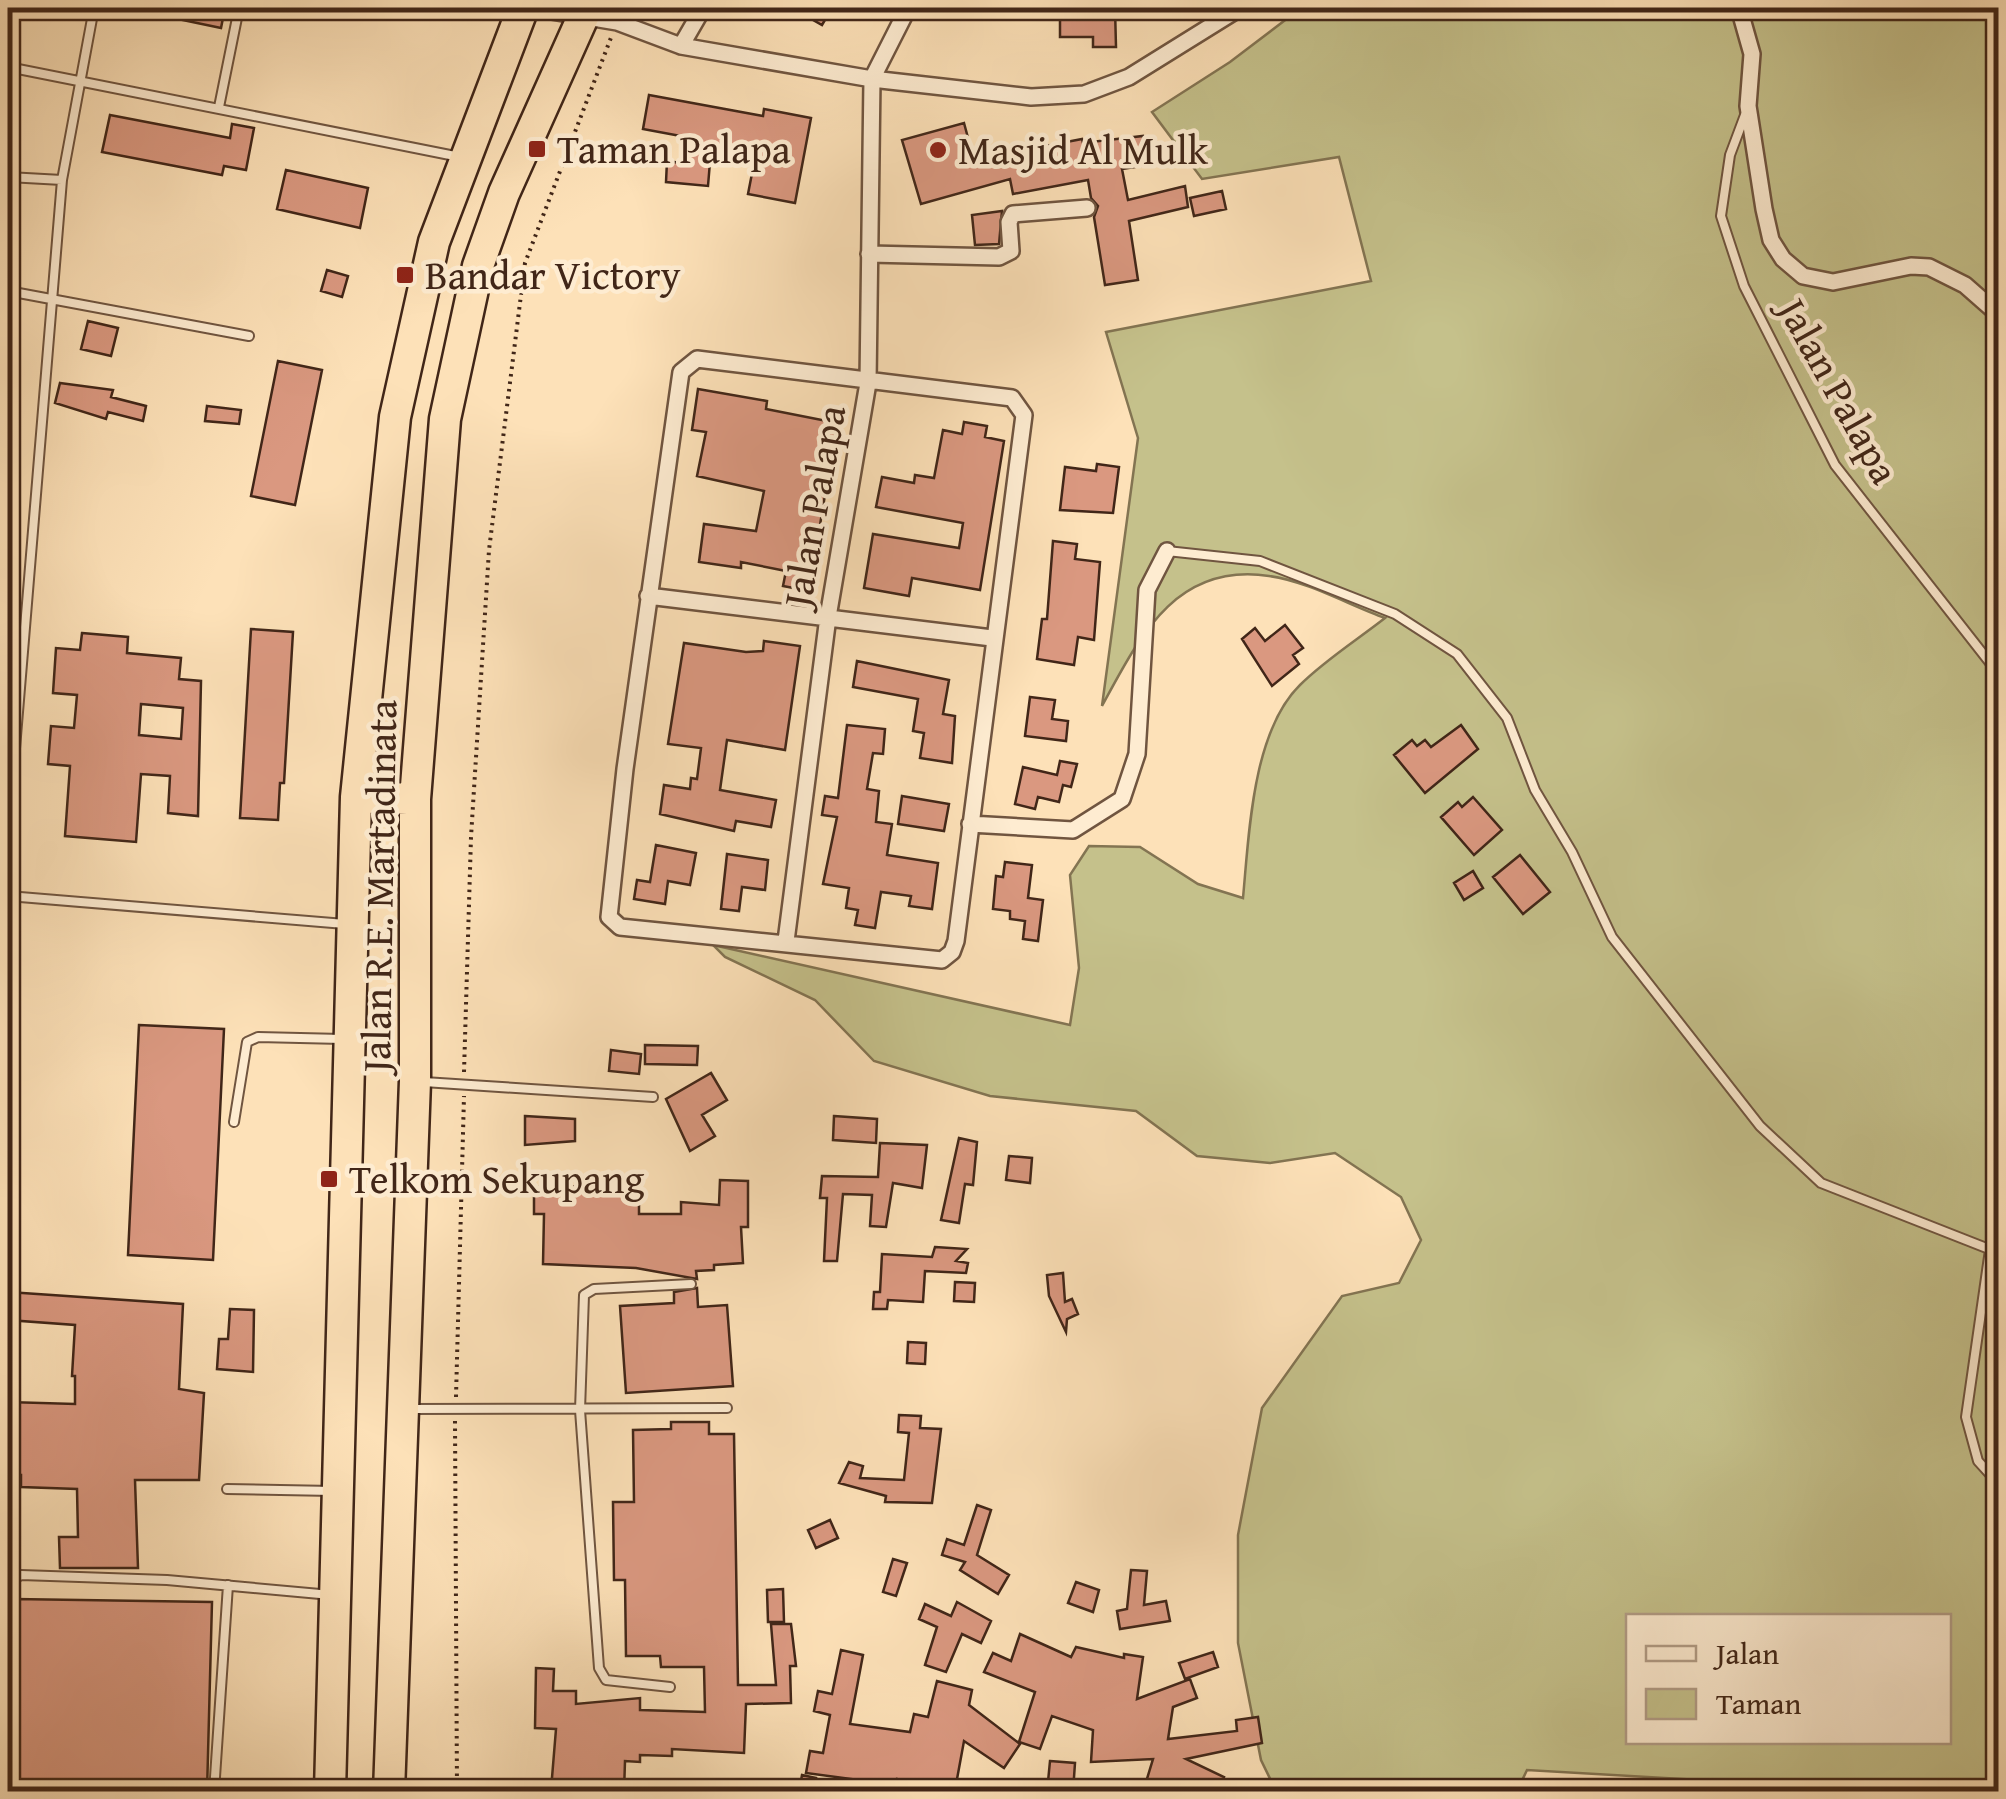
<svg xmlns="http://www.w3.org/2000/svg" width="2006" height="1799" font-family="'Gentium Book Plus',serif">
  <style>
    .green { fill: #c5c18b; stroke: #837452; stroke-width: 2.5; fill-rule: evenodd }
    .building { fill: #da9880; stroke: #412618; stroke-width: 2.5; fill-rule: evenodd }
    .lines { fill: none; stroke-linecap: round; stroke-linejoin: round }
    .lane-casing { stroke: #705540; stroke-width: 12 }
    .street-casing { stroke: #705540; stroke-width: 20 }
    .highway-casing { stroke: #412618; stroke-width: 35 }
    .path { stroke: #412618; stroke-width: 4; stroke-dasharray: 2.5 5; stroke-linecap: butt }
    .lane { stroke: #feecd1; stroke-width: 8 }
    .street { stroke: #feecd1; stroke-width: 15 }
    .highway { stroke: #fde1b8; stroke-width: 30 }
    .poi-dot { fill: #8f2418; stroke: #feecd1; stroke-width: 4 }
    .labels { text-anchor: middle; stroke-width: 9; stroke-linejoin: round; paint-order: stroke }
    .poi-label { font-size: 40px; fill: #412618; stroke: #feecd1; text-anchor: start }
    .street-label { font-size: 40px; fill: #412618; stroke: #feecd1 }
  </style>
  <rect width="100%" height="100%" fill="#fde1b8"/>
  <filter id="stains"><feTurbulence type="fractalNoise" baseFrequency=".002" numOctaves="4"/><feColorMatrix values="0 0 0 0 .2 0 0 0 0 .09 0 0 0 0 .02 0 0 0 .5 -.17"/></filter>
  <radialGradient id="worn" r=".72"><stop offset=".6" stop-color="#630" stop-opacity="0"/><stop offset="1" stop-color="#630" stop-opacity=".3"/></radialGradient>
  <path class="green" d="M1301 8H1998V1791H1890L1527 1770 1517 1791H1276L1261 1760 1238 1643V1535L1262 1408 1342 1296 1399 1283 1421 1240 1401 1197 1335 1153 1270 1163 1197 1156 1136 1111 990 1096 874 1061 815 1000 725 957 713 945 1070 1025 1079 968 1070 875 1089 846 1140 847 1198 884 1243 898C1249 835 1252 732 1300 685 1325 660 1357 640 1385 618 1349 605 1307 581 1269 576 1176 562 1140 636 1102 706L1138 438 1106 332 1371 281 1339 157 1202 179 1152 112 1230 62ZM1628 1616H1948V1742H1628Z"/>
  <path class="building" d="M155 8H225L221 28 154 14Z
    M792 8H832L822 25Z
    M1060 8H1115L1116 47H1093V37H1060Z
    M649 95 763 116 764 109 811 118 795 203 748 194 755 158 711 150 708 186 666 182 667 161 681 163 686 137 643 129Z
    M110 115 230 138 232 124 254 128 246 170 224 166 222 175 102 152Z
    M964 123 974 160 1082 139 1083 143 1143 136 1148 165 1122 169 1128 200 1185 186 1188 207 1129 221 1138 280 1105 285 1094 217 1098 206 1091 198 1088 180 1013 194 1010 179 921 204 902 140Z
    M286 170 368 188 360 228 277 209Z
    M1222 191 1226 209 1194 216 1190 198Z
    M1002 211 999 244 975 245 972 215Z
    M327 270 348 276 342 297 321 291Z
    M88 321 118 328 111 356 81 349Z
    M278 361 322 370 295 505 251 496Z
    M60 383 113 390 111 397 146 406 143 421 108 412 106 419 55 403Z
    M698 389 767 401 766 409 837 423 809 591 783 586 786 571 741 562V568L699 562 704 524 756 531 764 491 697 476 706 432 692 430Z
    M207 406 241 410 239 424 205 421Z
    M964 422 987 426 985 437 1004 441 980 590 912 578 909 596 864 588 873 534 959 548 963 523 876 507 882 477 914 483 915 475 934 478 943 430 962 434Z
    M1097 464 1119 467 1113 513 1060 510 1065 467 1096 471Z
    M1053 541 1077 544 1075 559 1100 562 1094 640 1078 637 1074 665 1037 659 1042 619H1047Z
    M1285 625 1303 648 1293 655 1299 664 1272 686 1242 639 1255 628 1265 641Z
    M251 629 293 632 284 783H280L278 820 240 818Z
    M82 633 128 637 127 653 181 658 179 679 201 681 198 816 168 813 170 776 141 774 136 842 65 836 70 766 48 764 51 726 74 728 77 695 53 693 56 648 80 650ZM141 704 183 708 181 739 139 735Z
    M764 641 800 646 785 750 727 740 720 790 776 800 771 827 736 821 734 831 660 814 664 785 690 789 691 778 697 779 701 748 668 744 684 643 746 652 763 651Z
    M857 661 949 680 943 714 955 716 952 763 920 758 924 733 913 731 918 699 853 687Z
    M1030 697 1055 700 1052 719 1068 721 1066 741 1025 736Z
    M847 725 885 729 883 754 873 753 867 789 879 791 876 822 892 824 887 855 938 863 932 909 909 906 911 896 881 892 875 928 855 925 858 910 846 908 849 888 823 884 837 817 822 815 825 796 838 798Z
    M1461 725 1478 749 1425 793 1394 755 1412 740 1417 746 1425 740 1431 747Z
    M1060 761 1077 764 1071 787 1063 785 1059 802 1038 797 1035 809 1015 804 1023 767 1057 775Z
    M902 796 949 804 944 831 898 824Z
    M1473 797 1502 830 1474 855 1441 817 1458 802 1462 807Z
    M656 845 696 853 690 885 668 881 665 904 634 899 637 880 650 882Z
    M727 854 768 860 765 890 742 887 739 911 721 909Z
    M1520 855 1550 892 1523 914 1493 877Z
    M1005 862 1032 865 1028 898 1043 900 1038 941 1023 939 1025 921 1010 919V911L993 909 996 876 1003 877Z
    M1473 871 1483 888 1464 900 1454 883Z
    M139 1025 224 1029 213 1260 128 1255Z
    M645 1045 698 1046 697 1065 645 1064Z
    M611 1050 641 1054 639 1074 609 1071Z
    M711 1073 727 1100 702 1115 715 1136 690 1151 666 1099Z
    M525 1116 575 1119V1141L525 1145Z
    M834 1116 877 1119 876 1143 833 1140Z
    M959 1138 977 1142 973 1185 965 1184 959 1223 941 1220Z
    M880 1143 927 1145 922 1188 893 1183 886 1227 870 1226 872 1195 843 1194 837 1261H824L827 1198H820L822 1176 878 1177Z
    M1009 1156 1032 1158 1030 1183 1006 1180Z
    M594 1176H615V1189H639V1214H681V1202L719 1205 720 1180 748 1181V1227H741L743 1263 714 1265V1270L696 1271 697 1279 636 1268 543 1264 544 1214H534V1187H548V1178H563V1186L594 1187Z
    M935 1247 967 1249 956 1261 968 1263 966 1273 925 1271 923 1302 888 1300 887 1309H873L874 1292H880L882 1254 932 1257Z
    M1063 1273 1065 1302 1072 1299 1078 1314 1067 1319 1066 1332 1049 1296 1047 1275Z
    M955 1282 975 1283 974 1302 954 1301Z
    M697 1288 698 1307 727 1305 733 1386 626 1393 620 1306 674 1303V1292Z
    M8 1292 183 1304 179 1389 204 1393 199 1480H135L138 1568H60L59 1537H78L77 1489 21 1487V1475H8V1402L75 1404V1376H72L75 1325 8 1320Z
    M230 1309 254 1310 253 1372 217 1369 219 1339H228Z
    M908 1342 926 1343 925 1364 907 1363Z
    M899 1415 921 1416 920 1428 941 1429 932 1503 885 1502 886 1496 839 1483 849 1462 863 1466 860 1478 904 1480 909 1433 898 1432Z
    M671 1422H709V1434H734L738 1685H776L771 1624H791L796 1666H790L791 1703 746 1704 744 1753 672 1749V1756L640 1755V1762L625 1761 624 1792 551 1790 556 1729 535 1728 536 1668 554 1669 553 1691H576V1704L640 1698V1710L705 1712 704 1667H661L660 1656H626L625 1580H614L613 1502H634L633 1430 671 1429Z
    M977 1505 991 1510 977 1555 1009 1575 998 1594 960 1570 965 1562 942 1555 947 1539 964 1545Z
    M830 1520 838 1538 816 1548 808 1530Z
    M893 1559 907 1563 896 1596 883 1592Z
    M1131 1570 1147 1571 1144 1605 1166 1601 1170 1621 1120 1629 1117 1611 1127 1609Z
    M1076 1582 1099 1590 1093 1612 1068 1603Z
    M783 1589 784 1622H768L767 1590Z
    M14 1599 212 1602 207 1792H10Z
    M957 1602 991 1621 981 1643 962 1634 946 1672 925 1665 937 1627 919 1619 925 1604 951 1616Z
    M1020 1634 1071 1657 1076 1647 1124 1658V1654L1143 1657 1137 1699 1190 1679 1197 1698 1173 1707 1168 1739 1237 1731 1236 1720 1258 1717 1262 1743 1186 1759 1224 1777 1217 1792H1143L1153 1759 1091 1762 1093 1730 1052 1716 1040 1749 1019 1742 1035 1692 984 1672 993 1653 1011 1661Z
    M841 1650 863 1655 850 1724 910 1732 914 1714 928 1717 937 1681 972 1690 969 1705 1020 1744 1004 1768 964 1741 955 1790 897 1779 896 1785 806 1773 810 1751 823 1753 830 1715 814 1711 818 1691 832 1694Z
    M1213 1652 1218 1667 1185 1679 1179 1663Z
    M1050 1761 1075 1763 1073 1792H1047Z
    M802 1775 816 1778 813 1792H799Z"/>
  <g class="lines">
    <g class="lane-casing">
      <path id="lane" d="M8 67 460 157
        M219 107 239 8
        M1745 115 1730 155 1721 216 1744 286 1835 465 1998 673
        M8 177 62 180
        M8 291 249 336
        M1167 551 1260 561 1395 614 1457 654 1507 718 1535 790 1572 852 1612 937 1760 1126 1821 1183 1989 1249
        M8 833 62 180 94 8
        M8 896 345 924
        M424 1082 653 1097
        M234 1122 247 1042 258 1037 342 1039
        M1998 1194 1966 1417 1978 1461 1998 1483
        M408 1409 727 1408
        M227 1489 333 1491
        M8 1583 21 1575 167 1580 331 1595
        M670 1687 606 1680 599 1668 580 1410 584 1295 594 1289 691 1284
        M214 1792 228 1585"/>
    </g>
    <g class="street-casing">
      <path id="street" d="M533 8 617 22 681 46 872 79 1031 97 1084 94 1129 77 1240 8
        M1739 8 1752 54 1748 106 1764 209 1771 240 1783 259 1803 276 1833 282 1911 266 1929 267 1965 285 1998 314
        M681 46 703 8
        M869 254 999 257 1011 251 1009 222 1013 214 1087 208
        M697 359 1012 398 1024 415 956 941 952 952 942 960 620 927 609 917 625 769 681 372Z
        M648 596 992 638
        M970 824 1073 830 1122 799 1137 754 1147 590 1167 551
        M786 941 828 617 868 383 872 79 908 8"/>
    </g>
    <g class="highway-casing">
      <path id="highway" d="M356 797 415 799
        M330 1792 356 797 395 417 434 242 523 8
        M389 1792 415 1081V799L445 419 478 266 504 193 587 8"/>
    </g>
    <path class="path" d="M464 1072 471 837 489 550 525 263 612 35
      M456 1397 464 1096
      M455 1421 457 1792"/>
    <use href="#lane" class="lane"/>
    <use href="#street" class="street"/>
    <use href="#highway" class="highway"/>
  </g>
  <g class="poi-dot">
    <rect x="527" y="139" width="20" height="20" rx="5"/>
    <circle cx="938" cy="150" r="10"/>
    <rect x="395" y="265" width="20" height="20" rx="5"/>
    <rect x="319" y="1169" width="20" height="20" rx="5"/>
  </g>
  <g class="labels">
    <g class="poi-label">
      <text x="557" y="163">Taman Palapa</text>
      <text x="958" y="164">Masjid Al Mulk</text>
      <text x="425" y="289">Bandar Victory</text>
      <text x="349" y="1193">Telkom Sekupang</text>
    </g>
    <g class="street-label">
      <text transform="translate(1839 391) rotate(61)" y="14">Jalan Palapa</text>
      <text transform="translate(814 506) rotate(-80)" y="14">Jalan Palapa</text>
      <text transform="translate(379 886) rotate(-89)" y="14">Jalan R.E. Martadinata</text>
    </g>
  </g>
  <rect width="2006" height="1799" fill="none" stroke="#fde1b8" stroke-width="40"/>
  <rect x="10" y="10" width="1986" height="1779" fill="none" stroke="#412618" stroke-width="5"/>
  <rect x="20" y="20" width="1966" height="1759" fill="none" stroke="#412618" stroke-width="2.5"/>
  <rect x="1626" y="1614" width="325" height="130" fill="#feecd1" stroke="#b29d87" stroke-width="2.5"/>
  <rect x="1646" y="1646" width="50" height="15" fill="#feecd1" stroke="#b29d87" stroke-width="2.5"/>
  <text x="1716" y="1664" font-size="30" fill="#412618">Jalan</text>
  <rect x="1646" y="1689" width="50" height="30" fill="#c5c18b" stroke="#b29d87" stroke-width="2.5"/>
  <text x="1716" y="1714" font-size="30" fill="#412618">Taman</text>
  <rect width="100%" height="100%" filter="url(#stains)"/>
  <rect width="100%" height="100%" fill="url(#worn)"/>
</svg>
